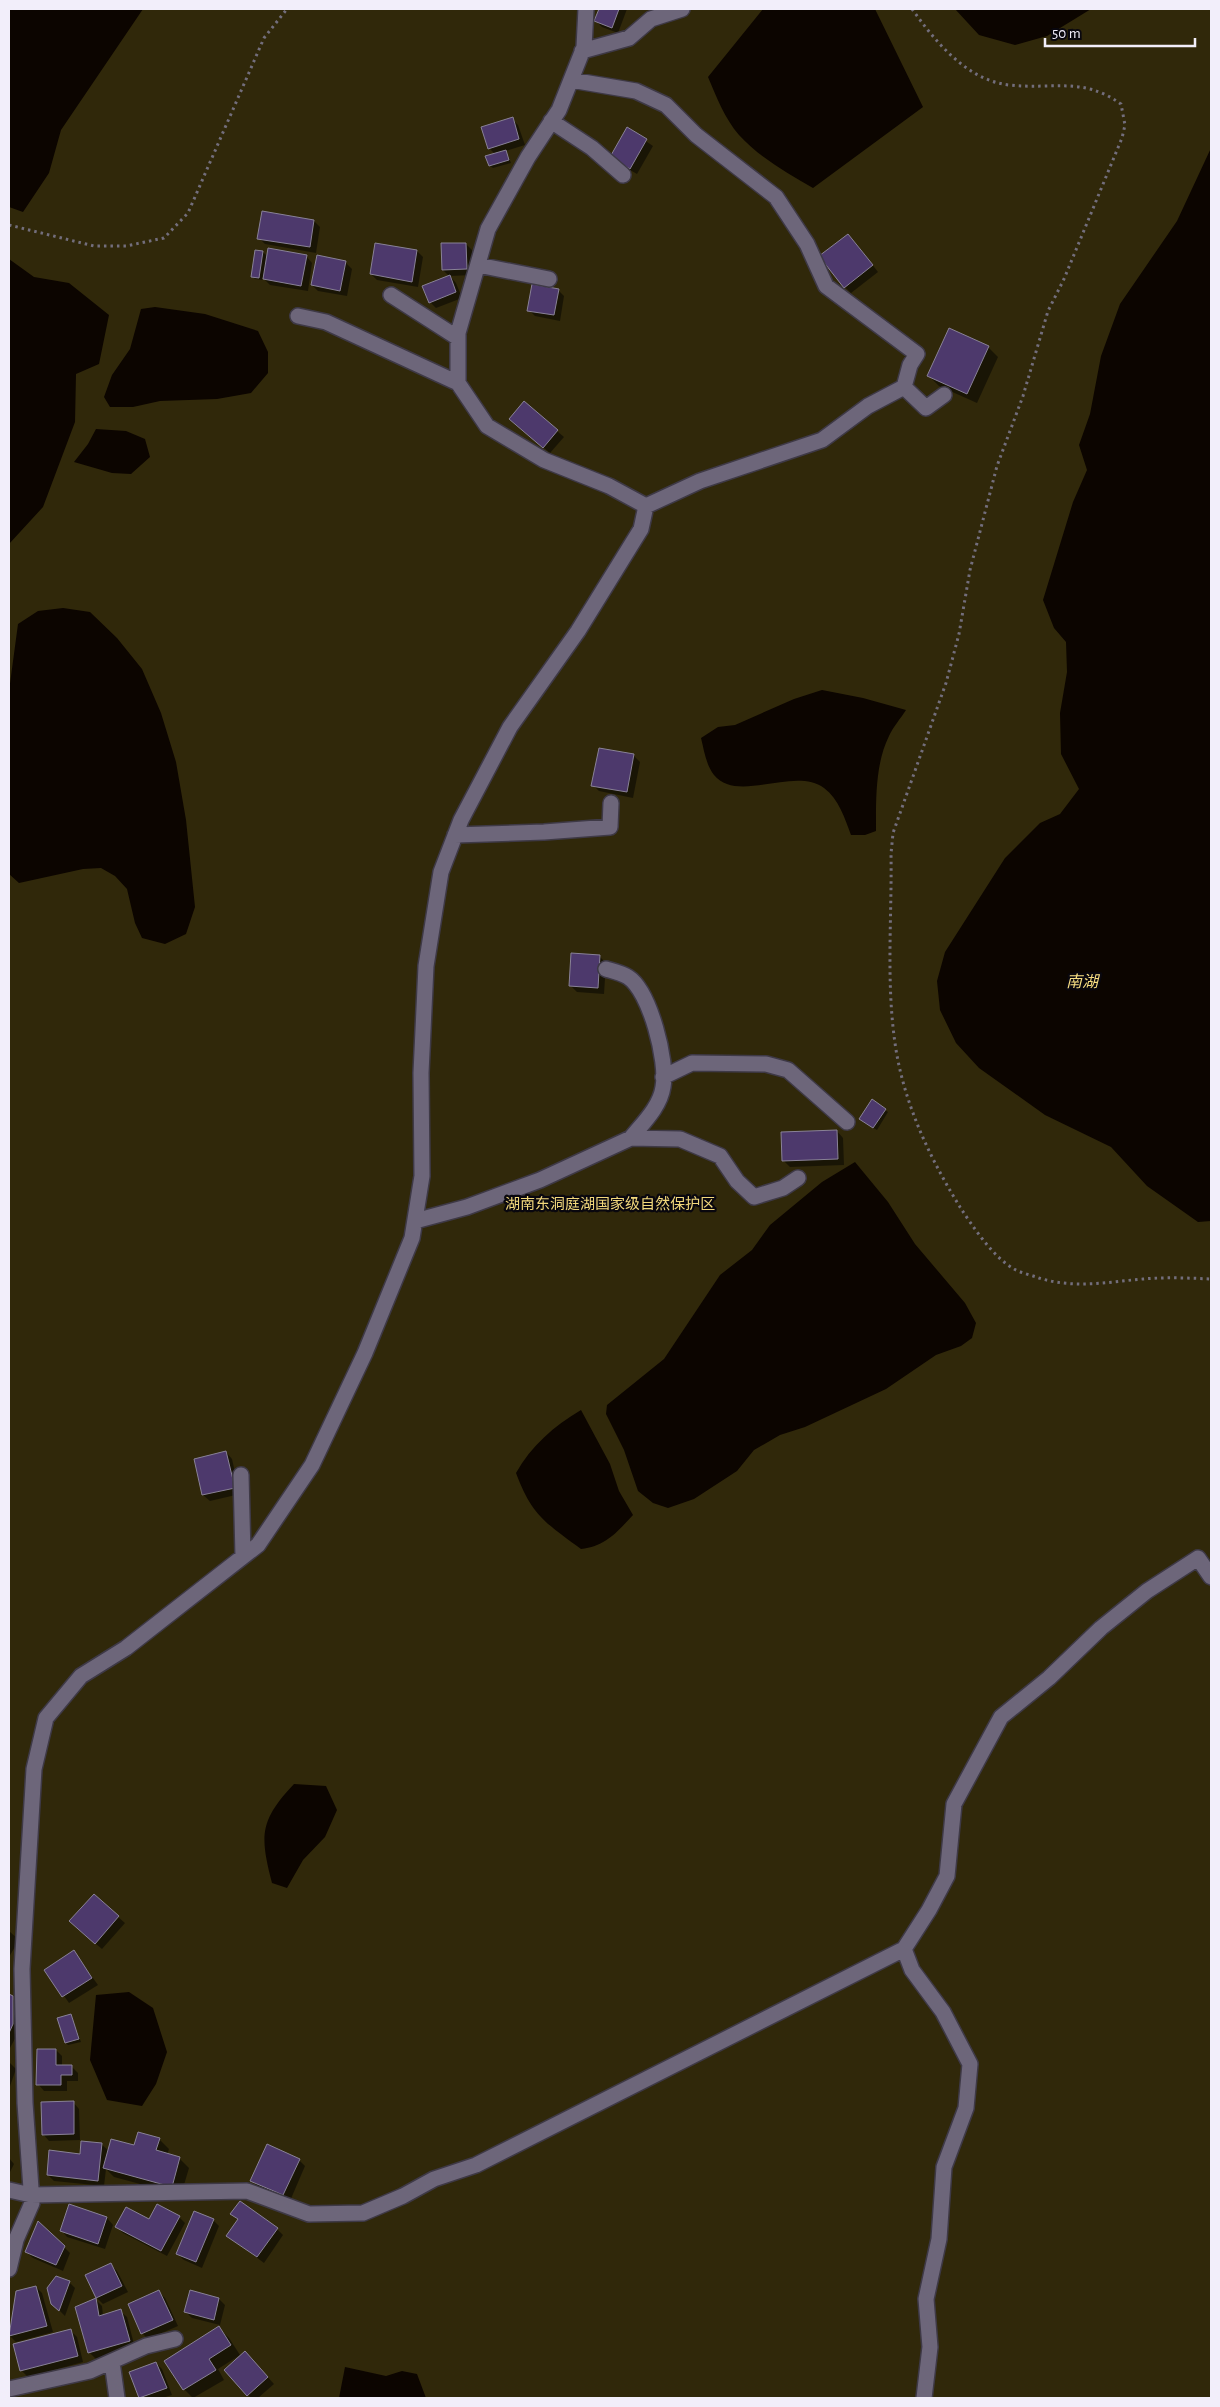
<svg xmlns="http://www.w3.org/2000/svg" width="1220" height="2407" font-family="'Alegreya Sans','Noto Sans SC',sans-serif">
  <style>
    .green { fill: #30280a }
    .water { fill: #0c0500 }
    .shadow { fill: #0007 }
    .building { fill: #4d396c; stroke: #898297 }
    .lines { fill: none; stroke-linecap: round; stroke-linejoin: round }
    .minor-casing { stroke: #3e3946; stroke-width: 18 }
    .path { stroke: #736e7c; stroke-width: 3; stroke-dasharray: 2.5 4; stroke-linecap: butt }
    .minor { stroke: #6d667a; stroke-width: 15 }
    .labels { text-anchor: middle; stroke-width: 4.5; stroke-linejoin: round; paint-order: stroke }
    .park-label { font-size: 15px; fill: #f2d87c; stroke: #09070e }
    .water-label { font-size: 16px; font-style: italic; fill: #f8de82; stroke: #09070e }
  </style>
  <rect width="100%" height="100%" fill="#211b2b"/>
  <path class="green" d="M9 9H1211V2398H9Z"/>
  <path class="water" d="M9 9H143L61 130 49 173 23 212 9 207Z
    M763 9H875L923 107 813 188C787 173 760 158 739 135 725 119 716 96 708 77Z
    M955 9H1091L1047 36 1015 45 979 35Z
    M1211 148V1221L1198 1222 1147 1186 1111 1147 1045 1115 979 1068 956 1043 940 1010 937 981 945 952 1005 858 1040 823 1060 814 1079 789 1061 754 1060 713 1067 672 1066 642 1054 628 1043 600 1073 502 1087 470 1079 445 1090 414 1101 356 1120 304 1177 221Z
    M9 259 34 277 69 283 109 315 99 364 76 374 75 422 43 507 9 544Z
    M155 307 205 314 258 331 268 352V373L251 393 217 399 160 401 133 407H110L104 397 112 375 130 349 141 309Z
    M96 429 126 431 145 439 150 457 131 474 112 473 74 462 88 444Z
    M63 608 90 612 117 638 142 669 161 713 176 762 186 820 195 907 186 934 165 944 142 938 135 923 127 889 115 876 101 868 83 869 19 883 9 874V691L18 624 38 611Z
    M822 690 863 698 906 710C901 718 893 727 889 736 875 764 876 801 876 831L865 835H851C845 819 839 799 824 788 794 766 738 804 714 775 706 765 704 750 701 738L718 727 735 725 794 699Z
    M855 1162 888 1202 915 1244 965 1303 976 1323 972 1338 961 1346 936 1355 886 1389 805 1427 780 1435 754 1450 737 1471 694 1499 668 1508 653 1503 638 1491 624 1450 606 1414 607 1405 664 1359 720 1275 752 1250 770 1225 822 1182Z
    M581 1410 610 1464 619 1491 633 1515C616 1533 606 1546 581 1549 546 1523 532 1516 516 1473 531 1446 554 1426 581 1410Z
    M294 1784 326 1786 337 1810 325 1837 303 1860 287 1888 272 1883C260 1836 259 1821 294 1784Z
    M129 1992 153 2008 167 2052 156 2084 142 2106 107 2100 90 2060 96 1995Z
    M345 2367 386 2376 402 2371 417 2374 426 2398H339Z"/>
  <path class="shadow" d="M600 9H627L618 33 602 27 596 21Z
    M512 119 518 125 525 145 506 151 511 163 493 168 490 166 495 154 489 148Z
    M628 129 653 146 637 174 618 163Z
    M314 221 320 227 316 253 265 244 259 238Z
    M854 241 878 272 851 293 845 287Z
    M466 244 472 250 473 275 449 276 443 270Z
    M417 251 423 257 418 287 377 280 371 274Z
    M263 252 268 257 306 256 312 263 308 291 270 285 262 277V280L255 279 252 276Z
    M346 263 352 269 347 296 318 291 312 285Z
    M450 276 456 283 462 298 436 308 430 302Z
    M558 290 564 296 560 321 535 316 529 310Z
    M988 347 998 357 977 403 939 386 929 376Z
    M524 403 564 437 550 453 517 425Z
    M600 749 634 756 640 762 633 798 599 791 593 785Z
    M599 956 606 963 604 994 577 992 570 985Z
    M872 1101 888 1112 877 1130 863 1122Z
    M837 1131 843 1138 844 1165 790 1167 784 1161Z
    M226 1452 232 1459 240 1494 210 1501 203 1495Z
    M94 1896 125 1923 102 1949 77 1928Z
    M9 1931 19 1940 9 1957Z
    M74 1952 98 1985 69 2003 46 1970Z
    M9 1996 18 2004 19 2031 10 2048Z
    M71 2015 81 2042 68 2045 66 2043Z
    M56 2050 62 2056V2067H72L78 2073V2081H67V2091H44L38 2084Z
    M9 2062 16 2069 9 2089Z
    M73 2102 79 2109 80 2140 49 2141 43 2134Z
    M159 2139 169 2149 167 2155 179 2158 189 2168 181 2195 114 2177 106 2169 104 2186 54 2181 48 2175 101 2144 109 2151 135 2147Z
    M9 2158 14 2164 9 2174Z
    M299 2160 305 2166 290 2201 258 2187 252 2181Z
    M69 2206 107 2218 113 2225 105 2249 67 2237 61 2230Z
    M232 2214 277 2229 283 2235 264 2263 228 2236 239 2221Z
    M179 2217 185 2223 167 2256 123 2233 117 2227Z
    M213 2220 219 2226 202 2268 184 2260 177 2254Z
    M64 2247 70 2253 63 2271 33 2258 26 2252Z
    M111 2265 117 2271 128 2292 103 2304 97 2298 87 2276Z
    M69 2282 75 2288 65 2316 53 2304Z
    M36 2287 42 2293 53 2332 16 2342 10 2336Z
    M159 2292 165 2298 178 2326 148 2339 142 2333Z
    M219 2299 225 2305 220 2325 192 2318 186 2312Z
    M96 2300 102 2306 103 2316 120 2311 127 2317 135 2348 96 2359 89 2352Z
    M219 2328 229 2338 240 2355 218 2369 224 2380 193 2398 184 2389Z
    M71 2331 77 2337 83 2362 28 2377 21 2370Z
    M251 2359 274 2384 258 2398H251L226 2370Z
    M156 2363 162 2369 172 2395 162 2398H140L130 2373Z"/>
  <path class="building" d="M599 9H619L612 28 594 21Z
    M513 117 519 139 488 149 481 127Z
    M627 127 647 139 630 169 610 157Z
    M506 150 509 160 489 166 485 156Z
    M262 211 314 220 310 247 257 239Z
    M848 234 873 265 844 288 819 256Z
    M375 243 417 250 412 282 370 274Z
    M441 243H466L467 269 442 270Z
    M268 248 307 255 301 286 263 279Z
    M255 250 263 251 259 278 251 277Z
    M317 255 346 261 340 291 311 285Z
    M450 275 456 292 429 303 422 286Z
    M532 284 559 289 554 315 527 311Z
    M949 328 989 346 967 394 927 376Z
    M524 401 558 430 543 448 509 419Z
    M599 748 634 754 627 792 591 786Z
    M571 953 600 955 598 988 569 986Z
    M872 1099 886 1109 873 1128 859 1119Z
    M837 1130 838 1159 782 1161 781 1132Z
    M226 1451 235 1488 202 1495 194 1459Z
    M94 1894 119 1916 95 1944 69 1921Z
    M74 1950 92 1978 62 1997 44 1970Z
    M9 1994 13 1996V2024L9 2033Z
    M71 2014 79 2039 65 2043 57 2018Z
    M37 2049H56V2065H72V2075H61V2085H36Z
    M74 2101V2134L42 2135 41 2102Z
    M138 2132 160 2138 156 2150 180 2157 172 2187 103 2168 111 2139 134 2145Z
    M81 2141 102 2143 98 2181 47 2175 49 2150 80 2154Z
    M267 2144 300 2159 283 2195 250 2181Z
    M240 2201 278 2228 257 2257 226 2236 238 2219 230 2214Z
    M69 2204 107 2217 98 2244 60 2231Z
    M157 2204 180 2216 161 2251 115 2227 126 2207 149 2219Z
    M194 2211 214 2219 196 2262 176 2254Z
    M38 2221 65 2246 56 2265 25 2252Z
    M111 2263 122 2286 96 2298 85 2275Z
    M56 2276 70 2281 59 2311 51 2304 47 2288Z
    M36 2286 47 2326 9 2336 16 2291Z
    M159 2290 173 2320 141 2334 128 2304Z
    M190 2290 219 2298 214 2320 184 2312Z
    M96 2298 99 2316 121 2309 130 2341 88 2353 75 2307Z
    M219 2326 231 2345 209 2359 216 2370 183 2390 164 2361Z
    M71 2329 78 2356 20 2371 13 2344Z
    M245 2351 268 2377 247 2396 224 2370Z
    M156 2362 167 2388 139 2398 129 2372Z"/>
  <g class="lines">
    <g class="minor-casing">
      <path id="minor" d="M582 51 629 38 651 19 682 9
        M571 80 636 91 666 105 696 135 776 197 807 244 826 286 917 354 910 365 904 387
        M551 121 592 148 623 175
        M478 265 549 279
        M391 295 458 338
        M298 316 326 322 458 383
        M646 506 700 481 822 440 868 406 904 387 926 408 944 395
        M455 835 544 832 610 827 611 803
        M606 969C613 971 622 973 628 977 650 991 668 1062 663 1087 660 1107 643 1123 631 1138
        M663 1077 692 1063 766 1064 788 1070 847 1122
        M415 1221 467 1207 540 1180 631 1138 680 1139 720 1156 737 1181 754 1197 783 1188 798 1178
        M241 1475 243 1556
        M9 2190 31 2195 247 2191 309 2214 363 2213 403 2196 434 2179 476 2165 904 1949
        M9 2269 16 2240 15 2242 32 2203 25 2103 22 1969 34 1769 46 1718 81 1676 126 1648 258 1545 312 1465 365 1353 412 1238 422 1176 421 1073 426 966 441 872 461 820 510 727 578 631 641 529 646 506 609 486 544 460 487 426 458 383V333L488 229 528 157 559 110 584 47 586 9
        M112 2362 117 2398
        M9 2389 90 2371 146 2346 175 2339
        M924 2398 930 2347 926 2299 939 2239 944 2167 966 2108 970 2064 943 2012 912 1970 904 1949 929 1910 947 1876 954 1804 1001 1717 1049 1678 1101 1628 1147 1591 1198 1558 1211 1577"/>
    </g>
    <path class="path" d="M912 9C935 41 966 80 1009 85 1052 90 1082 76 1121 104L1125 125 1122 138 1064 279 1048 311 1023 396 997 466 970 570 959 634 946 683 893 833 891 854C892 916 886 981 895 1043 903 1101 929 1157 960 1207 973 1227 993 1257 1014 1269 1021 1273 1031 1275 1039 1278 1074 1289 1107 1282 1143 1279 1166 1277 1189 1278 1211 1279
      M9 225 94 246H126L164 238 188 213 264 38 287 9"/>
    <use href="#minor" class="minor"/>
  </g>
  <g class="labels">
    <g class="park-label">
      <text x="610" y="1209">湖南东洞庭湖国家级自然保护区</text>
    </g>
    <g class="water-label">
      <text x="1082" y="987">南湖</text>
    </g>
  </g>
  <rect width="1220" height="2407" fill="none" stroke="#f2eefa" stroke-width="20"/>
  <path d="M1045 38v8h150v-8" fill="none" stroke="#f2eefa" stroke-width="2.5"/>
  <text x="1052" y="38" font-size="15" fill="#f2eefa" stroke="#09070e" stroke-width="4" paint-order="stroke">50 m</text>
</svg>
